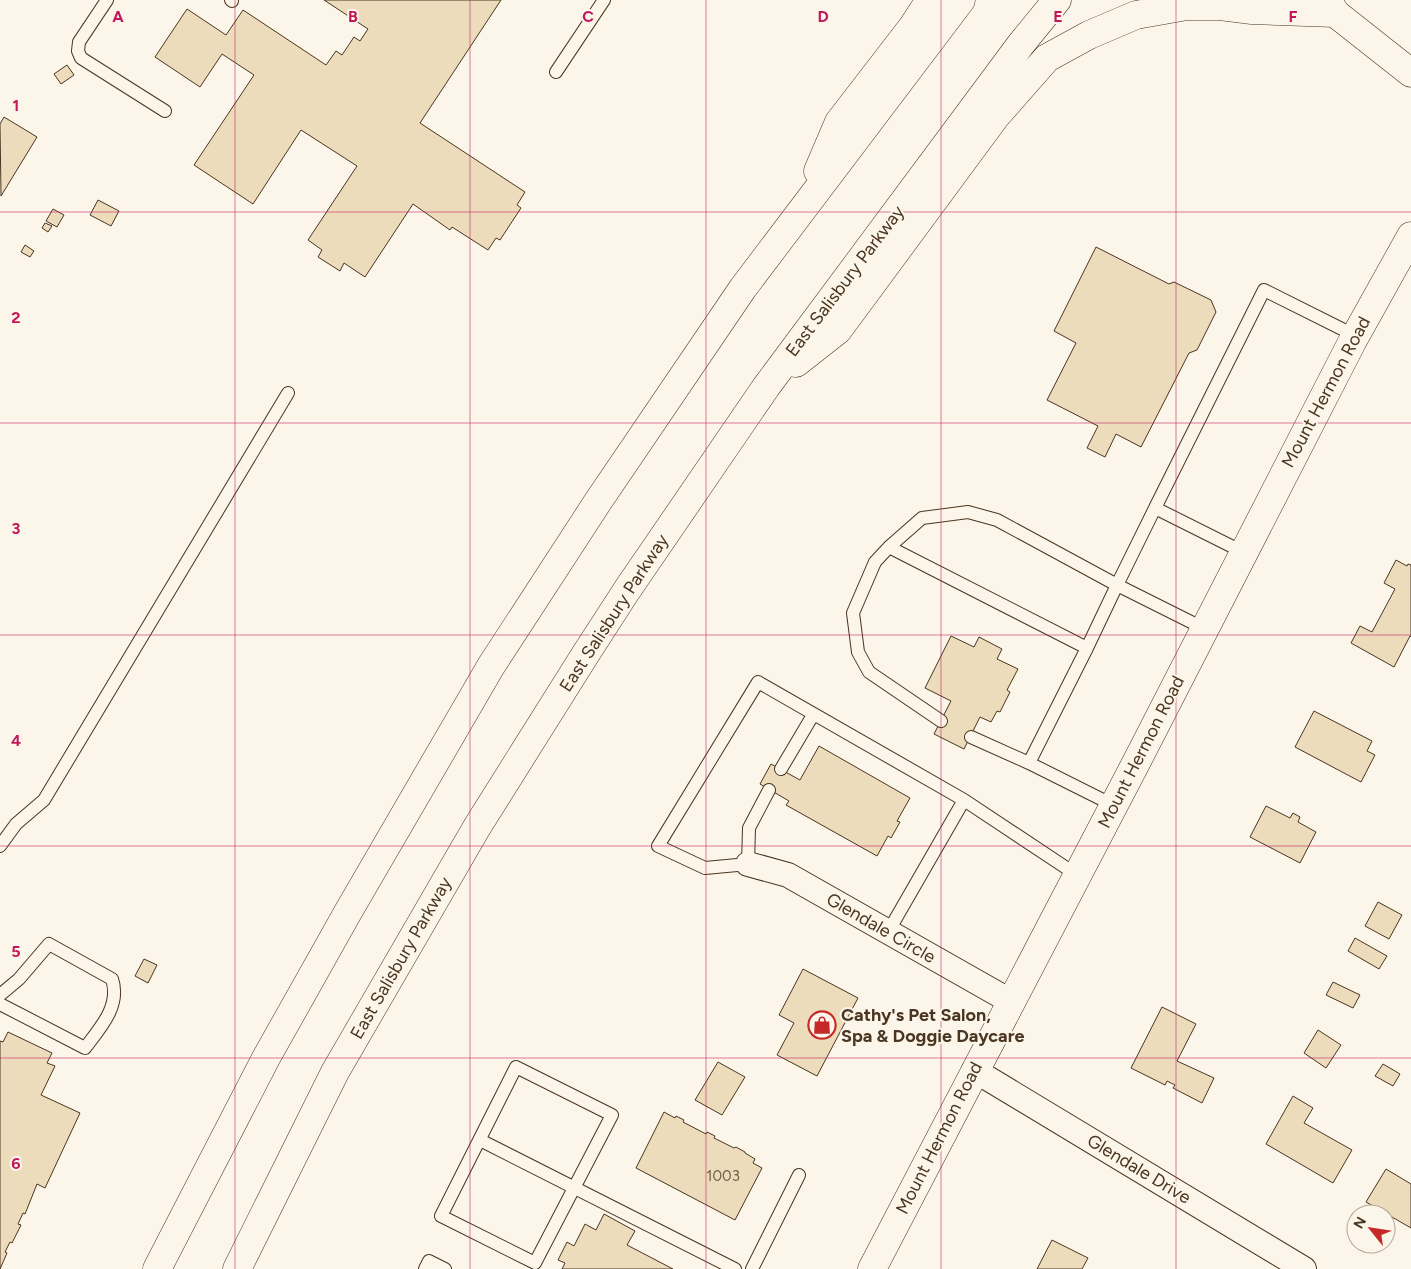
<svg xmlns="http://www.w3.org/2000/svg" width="1411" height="1269" font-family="Figtree,sans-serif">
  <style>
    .building { fill: #ecdcbc; stroke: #4a3520 }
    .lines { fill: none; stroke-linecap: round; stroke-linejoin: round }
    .lane-casing { stroke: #4a3520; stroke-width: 14 }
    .street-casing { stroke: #4a3520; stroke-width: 26 }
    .secondary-casing { stroke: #4a3520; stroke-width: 29 }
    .primary-casing { stroke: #4a3520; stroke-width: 29 }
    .lane { stroke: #fbf6e9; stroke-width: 12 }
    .street { stroke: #fbf6e9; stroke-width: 24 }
    .secondary { stroke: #fbf6e9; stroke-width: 28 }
    .primary { stroke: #fbf6e9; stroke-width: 28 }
    .grid { fill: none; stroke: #c2185b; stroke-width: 1; stroke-opacity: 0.55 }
    .labels { text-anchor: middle; stroke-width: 4; stroke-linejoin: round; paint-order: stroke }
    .number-label { font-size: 15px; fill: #725f47 }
    .street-label { font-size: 18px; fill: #4a3520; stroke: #fbf6e9 }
    .poi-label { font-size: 18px; font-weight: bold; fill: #4a3520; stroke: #fbf6e9; text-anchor: start }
    .grid-label { font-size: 16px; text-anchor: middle; font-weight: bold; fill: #c2185b; stroke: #fbf6e9; stroke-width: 4; stroke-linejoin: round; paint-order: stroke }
  </style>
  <rect width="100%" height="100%" fill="#fbf6e9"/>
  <path class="building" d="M324 0H501L420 123 525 192 517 205 521 208 500 240 496 238 488 250 452 227 450 230 413 204 365 277 344 263 340 271 318 257 322 250 308 240 357 166 301 130 253 204 194 165 254 75 222 54 200 87 155 57 187 9 226 35 243 10 326 65 336 51 342 55 354 37 360 41 368 29Z
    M67 65 74 75 61 84 54 74Z
    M4 117 37 137 1 196 0 124Z
    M98 200 119 211 111 226 90 215Z
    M53 209 64 215 57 227 46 221Z
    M45 223 52 226 48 232 42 228Z
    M25 245 34 251 30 257 21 252Z
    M1096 247 1169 284 1174 282 1211 300 1216 312 1197 350 1189 353 1141 447 1116 434 1105 457 1087 448 1098 426 1047 400 1076 343 1054 331Z
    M1396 560 1407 566 1408 564 1411 565V637L1410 636 1394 667 1351 643 1360 626 1372 632 1395 589 1384 583Z
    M951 636 974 647 979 637 1002 649 997 659 1018 669 1007 690 1010 692 1000 712 997 711 991 722 980 717 964 749 934 734 951 701 925 688Z
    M1314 711 1372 741 1367 751 1375 755 1361 782 1295 747Z
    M819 746 910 798 897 821 900 822 891 838 888 836 877 856 786 805 789 801 760 784 771 764 800 780Z
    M1266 806 1290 818 1293 813 1300 817 1298 822 1316 832 1300 863 1250 837Z
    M1378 902 1402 915 1389 939 1365 926Z
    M1355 938 1387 956 1379 969 1348 951Z
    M144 959 157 965 148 983 135 976Z
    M803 969 858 998 817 1076 777 1055 794 1023 779 1015Z
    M1333 982 1360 995 1353 1008 1326 995Z
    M1162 1007 1196 1024 1177 1061 1214 1078 1202 1103 1173 1088 1175 1085 1167 1081 1165 1085 1131 1068Z
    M1318 1030 1341 1045 1326 1068 1304 1053Z
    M8 1032 52 1053 47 1063 55 1066 41 1095 80 1113 45 1188 37 1184 25 1214 23 1213 18 1224 21 1225 12 1243 10 1242 5 1252 7 1253 0 1269V1041L3 1042Z
    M718 1062 745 1077 722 1115 695 1100Z
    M1383 1064 1400 1074 1393 1086 1375 1076Z
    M1293 1096 1313 1108 1304 1123 1352 1150 1333 1183 1266 1144Z
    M664 1112 675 1118 676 1116 684 1120 683 1122 706 1134 707 1132 715 1136 714 1138 734 1148 736 1147 745 1152V1153L755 1159 753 1163 762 1168 735 1220 636 1168Z
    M1386 1169 1411 1184V1228L1366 1202Z
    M604 1214 635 1231 627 1245 673 1269H562L565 1263 558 1260 567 1242 574 1246 585 1224 596 1230Z
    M1052 1240 1088 1258 1082 1269H1037Z"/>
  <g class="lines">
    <g class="lane-casing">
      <path id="lane" d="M107 0 79 42 78 51 81 58 165 111
        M231 0 232 1
        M556 72 604 0
        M1155 508 1117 585 1205 629
        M889 547 1087 648
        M1243 552 1155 508 1264 290 1356 336
        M941 721 869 672 858 652 853 613 875 562 889 547 922 518 968 512 997 520 1117 585 1087 648 1029 763 1113 805
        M971 737 1029 763
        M781 769 813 715
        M769 790 749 828 748 864 705 868 658 846 758 682 964 800 1077 875
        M0 846 16 824 44 800 288 393
        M888 932 964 800
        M0 995 19 979 49 944 112 979C121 1006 100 1028 85 1048L0 1004
        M516 1067 612 1115 535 1263 441 1216Z
        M480 1140 735 1269
        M425 1269 429 1261 445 1269
        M752 1269 799 1175"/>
    </g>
    <g class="street-casing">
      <path id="street" d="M748 864 788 875 1010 1001
        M974 1070 1304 1269"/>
    </g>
    <g class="secondary-casing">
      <path id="secondary" d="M1316 0 1335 13 1411 73
        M872 1269 1138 759 1352 342 1411 236"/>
    </g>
    <g class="primary-casing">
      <path id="primary" d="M818 171 839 122 913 26 930 0
        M796 363 838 330 996 116 1047 58 1089 35 1136 15 1187 6H1220L1252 10 1335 13 1328 0
        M157 1269 266 1058 348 912 491 666 597 503 743 288 961 0
        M237 1269 335 1072 477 827 585 655 627 590 766 387 1021 44 1057 0"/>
    </g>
    <use href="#lane" class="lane"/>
    <use href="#street" class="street"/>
    <use href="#secondary" class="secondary"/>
    <use href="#primary" class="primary"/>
  </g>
  <path class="grid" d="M235 0V1269M470 0V1269M706 0V1269M941 0V1269M1176 0V1269M0 212H1411M0 423H1411M0 635H1411M0 846H1411M0 1058H1411"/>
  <defs>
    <g id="shop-ring" transform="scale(1.4375)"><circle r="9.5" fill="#fbf6e9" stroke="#c62828" stroke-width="1.5"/><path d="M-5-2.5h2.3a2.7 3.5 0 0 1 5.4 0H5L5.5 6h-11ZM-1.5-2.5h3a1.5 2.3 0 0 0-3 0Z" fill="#c62828"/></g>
  </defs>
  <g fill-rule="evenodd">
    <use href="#shop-ring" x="822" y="1025"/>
  </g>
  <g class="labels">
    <g class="number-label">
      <text x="723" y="1181">1003</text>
    </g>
    <g class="street-label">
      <text transform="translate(845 281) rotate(-53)" y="6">East Salisbury Parkway</text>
      <text transform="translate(1326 392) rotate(-62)" y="6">Mount Hermon Road</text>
      <text transform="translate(614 613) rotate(-57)" y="6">East Salisbury Parkway</text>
      <text transform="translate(1141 752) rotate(-63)" y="6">Mount Hermon Road</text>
      <text transform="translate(881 928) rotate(30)" y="6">Glendale Circle</text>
      <text transform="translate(401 958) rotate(-60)" y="6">East Salisbury Parkway</text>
      <text transform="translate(939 1138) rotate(-63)" y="6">Mount Hermon Road</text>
      <text transform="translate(1139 1169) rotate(31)" y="6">Glendale Drive</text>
    </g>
    <g class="poi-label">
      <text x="841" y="1021">Cathy's Pet Salon,<tspan x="841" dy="21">Spa &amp; Doggie Daycare</tspan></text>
    </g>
  </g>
  <g class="grid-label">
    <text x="118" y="22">A</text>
    <text x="353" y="22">B</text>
    <text x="588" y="22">C</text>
    <text x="823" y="22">D</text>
    <text x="1058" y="22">E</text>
    <text x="1293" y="22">F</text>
    <text x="16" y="111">1</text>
    <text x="16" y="323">2</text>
    <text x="16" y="534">3</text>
    <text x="16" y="746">4</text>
    <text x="16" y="957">5</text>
    <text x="16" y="1169">6</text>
  </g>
  <g transform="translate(1371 1229) rotate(300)"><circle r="24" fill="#fbf6e9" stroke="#b4a999"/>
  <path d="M0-4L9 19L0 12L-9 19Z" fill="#c62828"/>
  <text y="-8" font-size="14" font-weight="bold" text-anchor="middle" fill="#4a3520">N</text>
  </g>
</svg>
